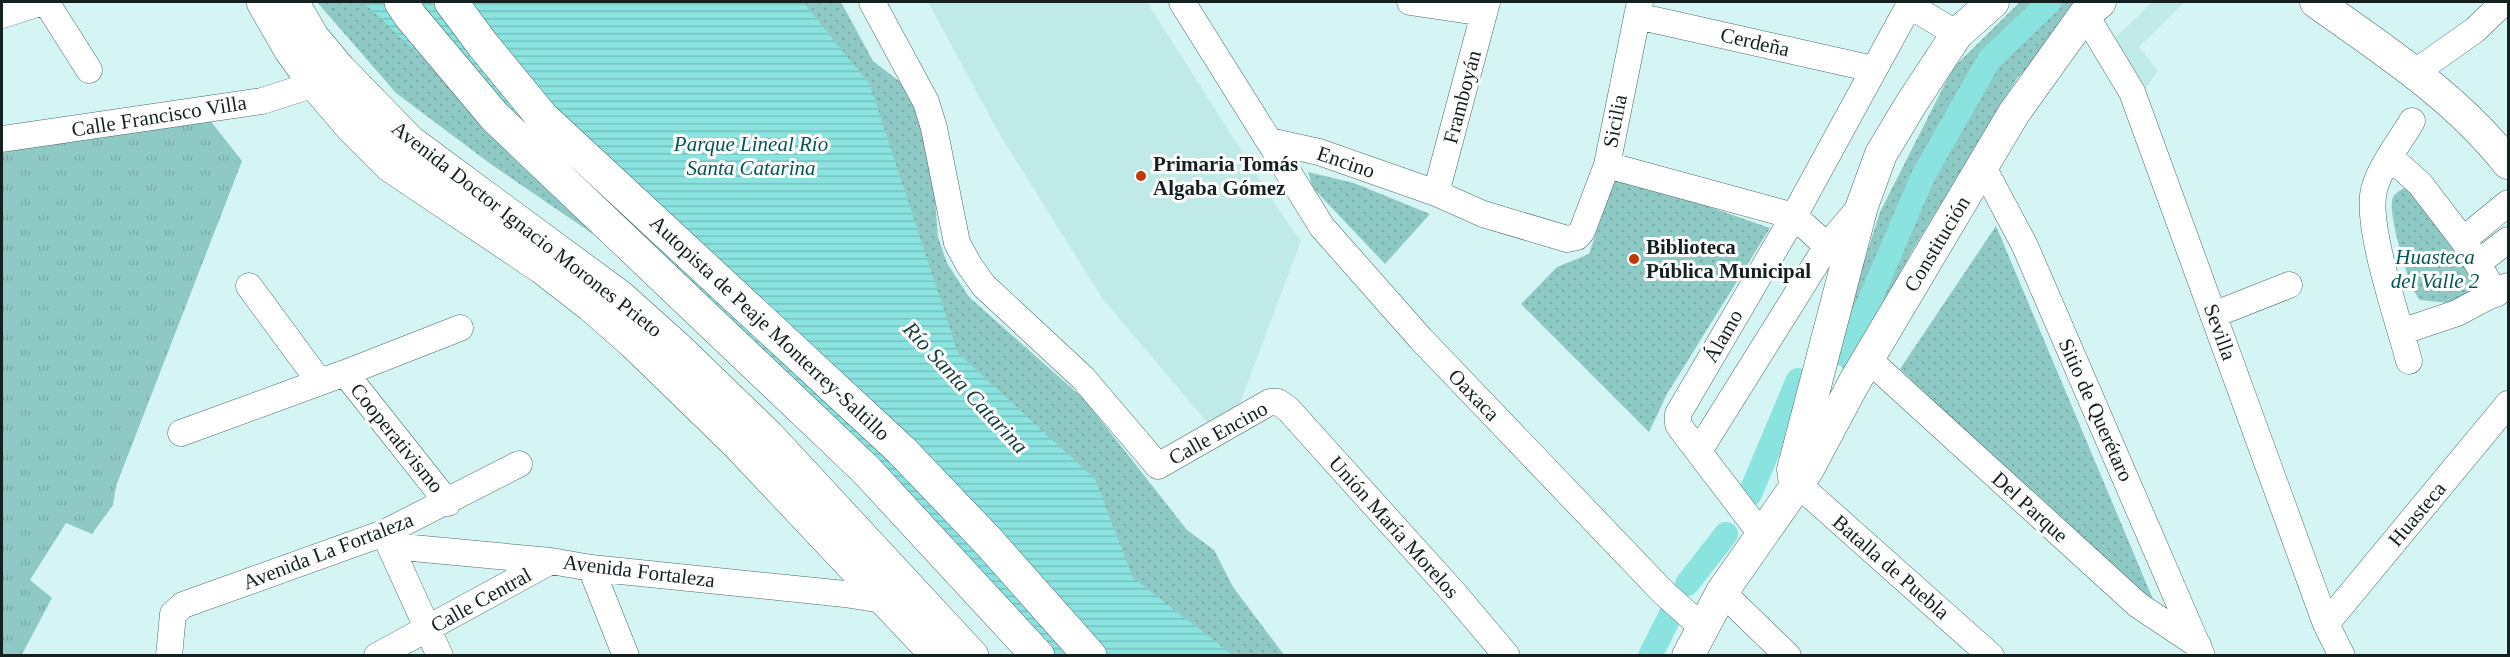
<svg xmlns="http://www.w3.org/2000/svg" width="2510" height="657" font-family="Georgia,serif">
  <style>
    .built { fill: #c0eae8 }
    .grass { fill: url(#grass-tufts) }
    .park { fill: url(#park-dots) }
    .water { fill: url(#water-rules) }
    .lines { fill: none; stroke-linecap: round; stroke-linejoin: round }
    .canal { stroke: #8ae3df; stroke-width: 24 }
    .minor-casing { stroke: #4b6968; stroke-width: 27 }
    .tertiary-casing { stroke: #4b6968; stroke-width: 33 }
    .primary-casing { stroke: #4b6968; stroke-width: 34 }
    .motorway-casing { stroke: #4b6968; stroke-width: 34 }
    .minor { stroke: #fff; stroke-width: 26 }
    .tertiary { stroke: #fff; stroke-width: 32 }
    .primary { stroke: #fff; stroke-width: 33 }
    .motorway { stroke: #fff; stroke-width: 33 }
    .poi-dot { fill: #c03803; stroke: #fff; stroke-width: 2 }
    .labels { text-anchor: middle; stroke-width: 6; stroke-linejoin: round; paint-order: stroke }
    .street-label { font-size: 21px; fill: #142120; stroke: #fff }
    .park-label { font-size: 21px; font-style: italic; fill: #045755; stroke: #fff }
    .poi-label { font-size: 21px; font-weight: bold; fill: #142120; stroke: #fff; text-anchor: start }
    .water-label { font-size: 22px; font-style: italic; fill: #17413f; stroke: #fff }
  </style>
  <defs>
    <pattern id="grass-tufts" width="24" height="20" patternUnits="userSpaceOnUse" patternTransform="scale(1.5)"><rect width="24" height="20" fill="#8fc9c5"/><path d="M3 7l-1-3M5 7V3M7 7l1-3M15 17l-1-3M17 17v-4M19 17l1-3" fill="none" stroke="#7aaca9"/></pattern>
    <pattern id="park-dots" width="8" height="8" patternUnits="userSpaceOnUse" patternTransform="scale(1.5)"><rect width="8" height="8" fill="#8fc9c5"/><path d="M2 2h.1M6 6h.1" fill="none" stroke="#7aaca9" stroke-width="1.8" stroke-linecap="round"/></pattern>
    <pattern id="water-rules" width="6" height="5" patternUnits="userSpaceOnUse" patternTransform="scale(1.5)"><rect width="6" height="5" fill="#8ae3df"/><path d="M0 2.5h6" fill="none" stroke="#76c2bf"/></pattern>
  </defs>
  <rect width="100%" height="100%" fill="#d4f5f3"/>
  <path class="built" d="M928 2H1147L1283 216 1301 241 1234 419 1211 427 1102 298 1000 135Z
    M2152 2H2184L2139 47 2158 71 2144 91 2109 44Z"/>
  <path class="grass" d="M209 119 242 161 116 486 113 505 92 534 66 523 30 580 52 598 21 656 2 655V149Z"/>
  <path class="park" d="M317 2H841L873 61 916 94 934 188 938 237 947 263 969 297 1084 399 1187 530 1214 550 1233 587 1284 655H1022L836 453 650 273 492 165 396 93Z
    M2020 2H2098L2018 77 1911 253 1854 360 1843 370 1836 349 1880 212 1953 68Z
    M1308 172 1354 183 1430 214 1385 264 1313 188Z
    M1615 174 1770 228 1667 394 1649 432 1521 304 1557 267 1589 254Z
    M2404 188H2412L2423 197 2473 279 2475 285 2470 296 2448 303 2420 300C2409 289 2389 217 2392 201 2393 194 2398 192 2404 188Z
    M1996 226 2155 604 2143 601 1900 369Z"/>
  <path class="water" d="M363 2H803L870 85 958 353 1095 479 1133 578 1233 655H1018L867 476Z"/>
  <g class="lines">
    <path class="canal" d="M1842 354 1860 323 1923 176 1989 60 2049 2
      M1750 494 1798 380
      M1687 584 1726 534
      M1650 656 1670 616"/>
    <g class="minor-casing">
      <path id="minor" d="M46 2 89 70
        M872 2 926 102 934 128 957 243 969 265 984 286 1083 378 1158 466 1270 402H1278L1288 409 1453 592 1507 656
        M1182 2 1269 141 1319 152 1436 193 1483 214 1567 239 1577 237 1582 231 1607 165 1640 2
        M1410 2 1484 13
        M1909 5 1957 34
        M2085 14 2132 92 2326 624 2342 656
        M2 15 43 2
        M1637 16 1873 69
        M2414 73 2475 30 2504 2
        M2 139 262 101 315 84
        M1269 141 1322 227 1421 339 1663 592 1703 628
        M2391 158 2420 184 2463 240 2496 294
        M1607 165 1794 216 1827 246 1839 254
        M1983 167 2025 246 2202 656
        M1436 193 1487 2
        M2463 240 2508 203
        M2478 263 2508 240
        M249 286 319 381
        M2213 315 2289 285
        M2401 332 2457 313 2508 286
        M1868 359 2138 605 2198 645
        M2409 361C2399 322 2365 226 2374 190 2380 166 2400 142 2412 121
        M345 373 448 503
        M181 433 345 373 460 328
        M1699 451 1827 246 1861 206
        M1791 478 1991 656
        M384 533 440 656
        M1762 535 1682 430 1678 424V414L1794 216 1911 2
        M391 546 551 561 591 568 845 594 888 601
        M591 568 626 656
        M1722 592 1788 656
        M2326 624 2508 404
        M169 656 173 614 183 605 384 533 519 464
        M377 656 551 561"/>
    </g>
    <g class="tertiary-casing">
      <path id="tertiary" d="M2316 2C2384 50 2456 97 2508 163
        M1793 470 1862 206 1881 154 1911 104 1957 34 1993 2
        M1688 656 1722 592 1808 469 1855 381 2014 113 2085 14 2100 2"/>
    </g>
    <g class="primary-casing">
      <path id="primary" d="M263 2 290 49 315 84 351 126 391 166 543 268 592 306 633 342 737 443 938 656
        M292 2 313 38 339 69 410 142 620 297 678 349 768 436 972 656"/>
    </g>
    <g class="motorway-casing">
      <path id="motorway" d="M401 2 411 17 495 117 866 470 1038 656
        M451 2 483 45 542 117 901 450 988 541 1090 656"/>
    </g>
    <use href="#minor" class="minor"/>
    <use href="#tertiary" class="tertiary"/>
    <use href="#primary" class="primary"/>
    <use href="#motorway" class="motorway"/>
  </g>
  <g class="poi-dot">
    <circle cx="1141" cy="176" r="6"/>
    <circle cx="1634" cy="259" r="6"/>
  </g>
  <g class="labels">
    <g class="street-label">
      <text transform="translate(1755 42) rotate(13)" y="7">Cerdeña</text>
      <text transform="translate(1462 97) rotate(-75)" y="7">Framboyán</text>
      <text transform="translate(159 116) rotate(-9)" y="7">Calle Francisco Villa</text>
      <text transform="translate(1615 121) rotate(-79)" y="7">Sicilia</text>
      <text transform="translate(1346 162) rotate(19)" y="7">Encino</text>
      <text transform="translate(527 229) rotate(38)" y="7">Avenida Doctor Ignacio Morones Prieto</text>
      <text transform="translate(1937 244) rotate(-59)" y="7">Constitución</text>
      <text transform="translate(770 328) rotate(43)" y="7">Autopista de Peaje Monterrey-Saltillo</text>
      <text transform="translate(2220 332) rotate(70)" y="7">Sevilla</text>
      <text transform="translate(1723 336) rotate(-60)" y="7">Álamo</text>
      <text transform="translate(1474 395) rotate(46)" y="7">Oaxaca</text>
      <text transform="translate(2096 410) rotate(66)" y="7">Sitio de Querétaro</text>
      <text transform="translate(1218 433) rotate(-29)" y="7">Calle Encino</text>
      <text transform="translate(397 438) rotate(51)" y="7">Cooperativismo</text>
      <text transform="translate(2030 507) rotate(42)" y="7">Del Parque</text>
      <text transform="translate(2417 514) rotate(-50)" y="7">Huasteca</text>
      <text transform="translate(1394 527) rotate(48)" y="7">Unión María Morelos</text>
      <text transform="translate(328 551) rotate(-21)" y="7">Avenida La Fortaleza</text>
      <text transform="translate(1891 567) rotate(41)" y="7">Batalla de Puebla</text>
      <text transform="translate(639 571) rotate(7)" y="7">Avenida Fortaleza</text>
      <text transform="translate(481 600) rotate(-29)" y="7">Calle Central</text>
    </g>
    <g class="park-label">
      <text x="751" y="151">Parque Lineal Río<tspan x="751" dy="24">Santa Catarina</tspan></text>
      <text x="2435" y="264">Huasteca<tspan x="2435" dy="24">del Valle 2</tspan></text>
    </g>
    <g class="poi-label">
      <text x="1153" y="171">Primaria Tomás<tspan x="1153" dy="24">Algaba Gómez</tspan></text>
      <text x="1646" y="254">Biblioteca<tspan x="1646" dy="24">Pública Municipal</tspan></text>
    </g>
    <g class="water-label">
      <text transform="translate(966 387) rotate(47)" y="8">Río Santa Catarina</text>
    </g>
  </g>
  <rect width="2510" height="657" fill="none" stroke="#142120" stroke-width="6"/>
</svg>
